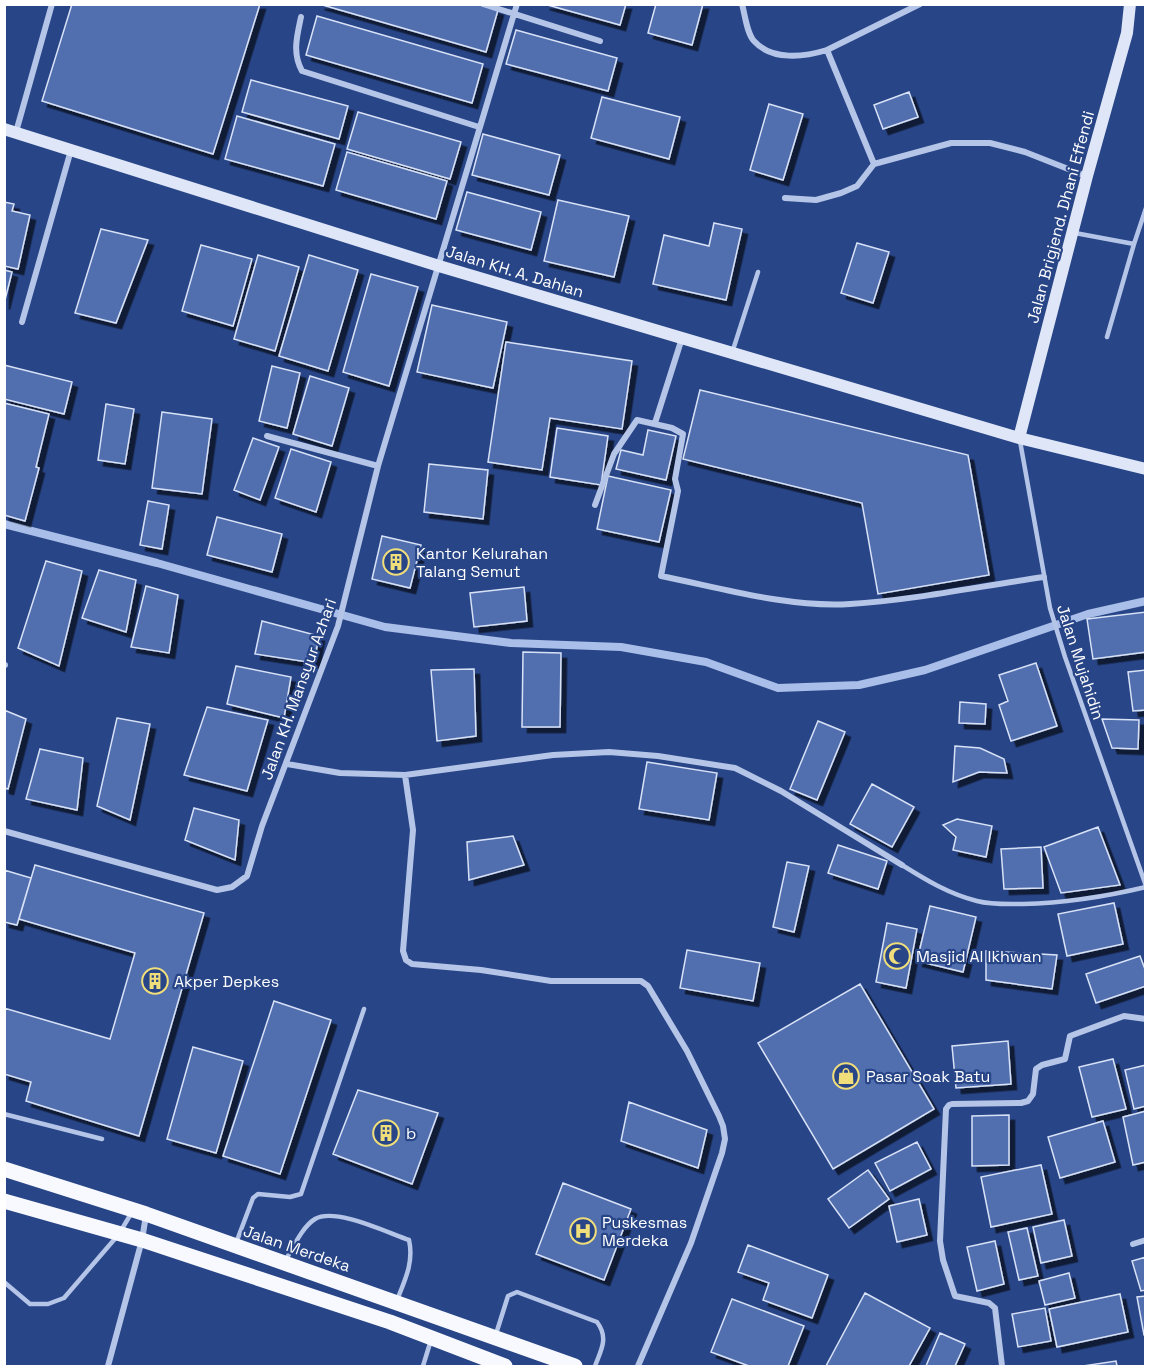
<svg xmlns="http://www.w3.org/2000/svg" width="1150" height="1371" font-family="'Space Grotesk',sans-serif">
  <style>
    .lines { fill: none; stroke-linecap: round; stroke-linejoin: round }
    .stream { stroke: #a9bee8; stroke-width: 8 }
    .building { fill: #516eaf; stroke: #d8e2f7; stroke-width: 1.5; filter: url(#shadow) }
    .lane { stroke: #b5c5e8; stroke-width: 4.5 }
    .street { stroke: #b5c5e8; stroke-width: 6 }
    .secondary { stroke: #dee6f7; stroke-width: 12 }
    .primary { stroke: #f7f9fe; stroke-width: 15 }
    .labels { text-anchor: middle; stroke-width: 4.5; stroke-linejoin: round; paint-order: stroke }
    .street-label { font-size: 16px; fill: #fff; stroke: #284587 }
    .poi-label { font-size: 16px; fill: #fff; stroke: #284587; text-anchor: start }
  </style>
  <defs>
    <filter id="shadow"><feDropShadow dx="5.5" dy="5.5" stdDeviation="0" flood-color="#0009"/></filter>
  </defs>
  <rect width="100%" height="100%" fill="#284587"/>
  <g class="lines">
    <path class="stream" d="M4 524 157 563 385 627 511 643 621 647 706 662 778 688 859 685 925 670 1088 614 1146 601"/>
  </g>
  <path class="building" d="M72 4H260L213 154 42 101Z
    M319 4H477L498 10 486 52Z
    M544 4H626L620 25Z
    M656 4H703L692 45 648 33Z
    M317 16 483 64 472 103 306 55Z
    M516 30 617 58 608 91 506 64Z
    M251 80 348 106 339 139 242 112Z
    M909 92 918 117 883 129 874 105Z
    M602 97 680 117 669 159 591 138Z
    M769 104 803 114 783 180 750 170Z
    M358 112 461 142 450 179 347 149Z
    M237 116 335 144 323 186 225 159Z
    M483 134 560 155 549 195 472 175Z
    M347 152 447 181 436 219 336 190Z
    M467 192 541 212 531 250 456 230Z
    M558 200 629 216 614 277 544 261Z
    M4 202 14 204 12 211 30 215 18 269 4 266Z
    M714 223 742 229 726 300 653 284 664 235 709 246Z
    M101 229 148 240 116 323 75 313Z
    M857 243 889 252 873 303 841 293Z
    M201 245 252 259 233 326 182 311Z
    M258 255 299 267 275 351 234 339Z
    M309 255 358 270 328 371 279 356Z
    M4 270 12 272 4 304Z
    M371 274 418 287 389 386 343 372Z
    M432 305 507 322 493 388 417 372Z
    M506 342 632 361 622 429 550 418 542 470 488 462Z
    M4 365 72 382 64 414 4 399Z
    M272 366 300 373 287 428 259 421Z
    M310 376 349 388 332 446 293 434Z
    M700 390 968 455 989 575 878 594 862 503 683 459Z
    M4 403 49 414 36 467 39 468 25 521 4 515Z
    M106 404 134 409 125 464 98 460Z
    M162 412 212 419 202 494 152 488Z
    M557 428 608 436 601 485 550 477Z
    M648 430 676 436 666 480 616 469 621 450 643 455Z
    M253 438 279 447 260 500 234 490Z
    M291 449 331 462 316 512 275 498Z
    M429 464 488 470 483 519 424 512Z
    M608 476 671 490 659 542 597 529Z
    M148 501 169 505 162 549 140 545Z
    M217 517 282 534 272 572 207 555Z
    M382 536 421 545 410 588 372 579Z
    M46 561 82 571 59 666 18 648Z
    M99 570 136 580 126 632 82 618Z
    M146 586 178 595 169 653 131 647Z
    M524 587 527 621 474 627 470 593Z
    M1146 612V652L1093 659 1087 619Z
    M262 621 319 636 314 663 255 654Z
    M523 652 561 653 560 727H522Z
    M1036 663 1057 726 1011 741 999 705 1008 701 999 675Z
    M236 666 291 677 284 718 227 704Z
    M474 669 476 736 437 741 431 670Z
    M1146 670V710L1133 711 1128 672Z
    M960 702 986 704 985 724 959 723Z
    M207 707 268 720 247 791 184 775Z
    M4 710 26 719 8 789 4 788Z
    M117 718 150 724 130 820 97 806Z
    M1102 719 1139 720 1138 749 1112 748Z
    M818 721 845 732 817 800 790 789Z
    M955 746 980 748 1004 759 1007 773 979 772 953 782Z
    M40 749 83 758 77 810 26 799Z
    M647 762 717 773 709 820 639 809Z
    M872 784 914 807 892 847 850 824Z
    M194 808 239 820 235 860 185 840Z
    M957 819 992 826 986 857 953 850 956 837 943 825Z
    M1098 827 1120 885 1061 893 1044 847Z
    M513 836 524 865 469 880 467 842Z
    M838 845 887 861 878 889 828 873Z
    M1041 847 1043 888 1004 889 1001 849Z
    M787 862 809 866 794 932 773 927Z
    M35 865 204 913 139 1136 26 1101 31 1082 4 1074V1008L110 1039 135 953 19 919Z
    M4 870 31 878 17 925 4 922Z
    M1114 903 1123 944 1067 956 1058 914Z
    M930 906 976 917 963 972 917 961Z
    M887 923 917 929 906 988 876 982Z
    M687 950 760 963 753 1001 680 988Z
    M986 951 1057 955 1052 989 986 980Z
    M1140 956 1146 972V986L1096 1003 1086 974Z
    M860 984 934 1109 833 1169 758 1043Z
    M274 1001 331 1020 280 1174 223 1156Z
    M1008 1041 1011 1084 956 1088 952 1046Z
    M193 1047 243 1061 216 1153 167 1139Z
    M1113 1059 1126 1109 1092 1117 1079 1067Z
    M1146 1065V1106L1134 1109 1125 1070Z
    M358 1090 438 1113 412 1184 333 1154Z
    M629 1102 707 1130 698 1168 621 1141Z
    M1146 1111V1162L1133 1165 1123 1117Z
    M1009 1115V1165L972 1166V1116Z
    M1103 1121 1115 1162 1060 1178 1048 1137Z
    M917 1142 931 1169 890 1191 875 1163Z
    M1041 1165 1052 1214 991 1227 981 1177Z
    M868 1170 889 1199 849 1228 828 1199Z
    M563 1183 631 1209 604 1280 536 1254Z
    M919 1199 927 1235 897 1242 889 1206Z
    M1064 1220 1072 1256 1041 1263 1033 1227Z
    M1027 1228 1038 1276 1019 1280 1008 1232Z
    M995 1241 1004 1284 977 1291 967 1247Z
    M748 1245 828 1275 812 1318 763 1300 769 1283 738 1272Z
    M1146 1257V1290L1141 1291 1132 1261Z
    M1069 1273 1075 1298 1045 1305 1039 1281Z
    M865 1293 930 1328 909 1366H826Z
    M1120 1294 1128 1332 1057 1347 1049 1309Z
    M1146 1296V1335H1144L1137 1297Z
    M732 1299 804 1326 788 1366H749L711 1352Z
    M1045 1308 1051 1341 1018 1347 1012 1314Z
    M940 1333 965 1344 955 1366H926Z
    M1116 1361 1117 1366H1083Z"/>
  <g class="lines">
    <path class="lane" d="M1075 233 1134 244 1107 337
      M1134 244 1146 208
      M732 353 758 272
      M1020 441 1050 608 1065 657 1146 886
      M902 865C926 880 949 894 977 901 992 905 1007 904 1023 904 1066 903 1104 897 1146 887
      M4 1114 102 1139
      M236 1243 253 1198 258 1194 290 1197 301 1194 364 1009
      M285 1261C293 1248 302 1227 315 1219 335 1207 388 1233 409 1240 414 1262 405 1280 397 1300
      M4 1282 30 1304H48L64 1298 119 1234 132 1212
      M496 1334 508 1296 517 1292 597 1322C609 1338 601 1350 595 1366
      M423 1366 431 1340"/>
    <path class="street" d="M483 4 600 41
      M742 4C745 15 747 34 754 41 772 61 804 57 827 50
      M301 17C297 36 292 53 302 71L479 127
      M16 132 52 4
      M874 164 827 50 920 4
      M785 198 816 200 841 193 857 186 874 164 951 143H990L1025 152 1086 176
      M22 322 71 150
      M655 423 682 338
      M267 436 378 466
      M595 505 614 454 637 420 672 428 683 434 675 479 678 491 661 576C721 588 789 608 850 604 915 600 980 586 1044 577
      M4 665H5
      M287 764 340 773 405 775 553 755 609 752 658 756 735 768 781 791 902 865
      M405 775 413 830 403 951 406 960 412 964 481 970 551 981H641L648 986 687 1051 719 1116 723 1126 725 1139 722 1153 691 1243 638 1366
      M4 831 217 890 232 887 247 876 262 826 338 626 378 466 517 4
      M1133 1244 1146 1240
      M108 1366 142 1240 146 1215
      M1002 1366 995 1308 989 1303 955 1296 943 1260 940 1241 946 1109 949 1105 952 1104 1021 1103 1028 1101 1033 1094 1036 1069 1042 1065 1065 1059 1070 1036 1124 1016 1146 1019"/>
    <path class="secondary" d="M4 129 439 266 1019 438 1146 469
      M1019 438 1087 176 1127 33 1130 4"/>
    <path class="primary" d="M4 1169 146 1214 575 1366
      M4 1201 142 1240 390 1322 505 1366"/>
  </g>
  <defs>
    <g id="building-ring" transform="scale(1.35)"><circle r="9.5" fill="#284587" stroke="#f0de7b" stroke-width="1.5"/><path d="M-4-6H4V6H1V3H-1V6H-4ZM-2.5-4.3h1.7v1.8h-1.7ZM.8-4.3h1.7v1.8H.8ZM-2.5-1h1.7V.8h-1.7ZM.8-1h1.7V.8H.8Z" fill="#f0de7b"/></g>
    <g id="mosque-ring" transform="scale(1.35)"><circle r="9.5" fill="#284587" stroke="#f0de7b" stroke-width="1.5"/><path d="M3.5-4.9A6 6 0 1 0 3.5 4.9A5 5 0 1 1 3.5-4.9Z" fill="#f0de7b"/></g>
    <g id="shop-ring" transform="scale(1.35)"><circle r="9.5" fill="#284587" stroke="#f0de7b" stroke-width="1.5"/><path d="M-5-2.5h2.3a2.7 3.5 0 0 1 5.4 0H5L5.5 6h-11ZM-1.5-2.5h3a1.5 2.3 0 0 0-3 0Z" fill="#f0de7b"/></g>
    <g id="hospital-ring" transform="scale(1.35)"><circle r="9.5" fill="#284587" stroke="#f0de7b" stroke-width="1.5"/><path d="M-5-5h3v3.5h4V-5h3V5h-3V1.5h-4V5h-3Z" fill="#f0de7b"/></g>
  </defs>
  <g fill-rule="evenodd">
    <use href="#building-ring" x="396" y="562"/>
    <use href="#mosque-ring" x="897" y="956"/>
    <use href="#building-ring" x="155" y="981"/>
    <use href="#shop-ring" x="846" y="1076"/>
    <use href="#building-ring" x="386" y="1133"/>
    <use href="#hospital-ring" x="583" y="1231"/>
  </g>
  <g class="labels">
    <g class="street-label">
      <text transform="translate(1060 217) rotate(-75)" y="6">Jalan Brigjend. Dhani Effendi</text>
      <text transform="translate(515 271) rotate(17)" y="6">Jalan KH. A. Dahlan</text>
      <text transform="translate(1081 662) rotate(72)" y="6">Jalan Mujahidin</text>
      <text transform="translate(298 689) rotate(-70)" y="6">Jalan KH. Mansyur Azhari</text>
      <text transform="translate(297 1248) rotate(19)" y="6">Jalan Merdeka</text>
    </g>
    <g class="poi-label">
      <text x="416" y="559">Kantor Kelurahan<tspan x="416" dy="18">Talang Semut</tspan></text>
      <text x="916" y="962">Masjid Al Ikhwan</text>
      <text x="174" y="987">Akper Depkes</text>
      <text x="866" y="1082">Pasar Soak Batu</text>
      <text x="406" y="1139">b</text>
      <text x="602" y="1228">Puskesmas<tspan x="602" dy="18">Merdeka</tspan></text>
    </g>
  </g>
  <rect width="1150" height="1371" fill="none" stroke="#ffffff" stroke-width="12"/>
</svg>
